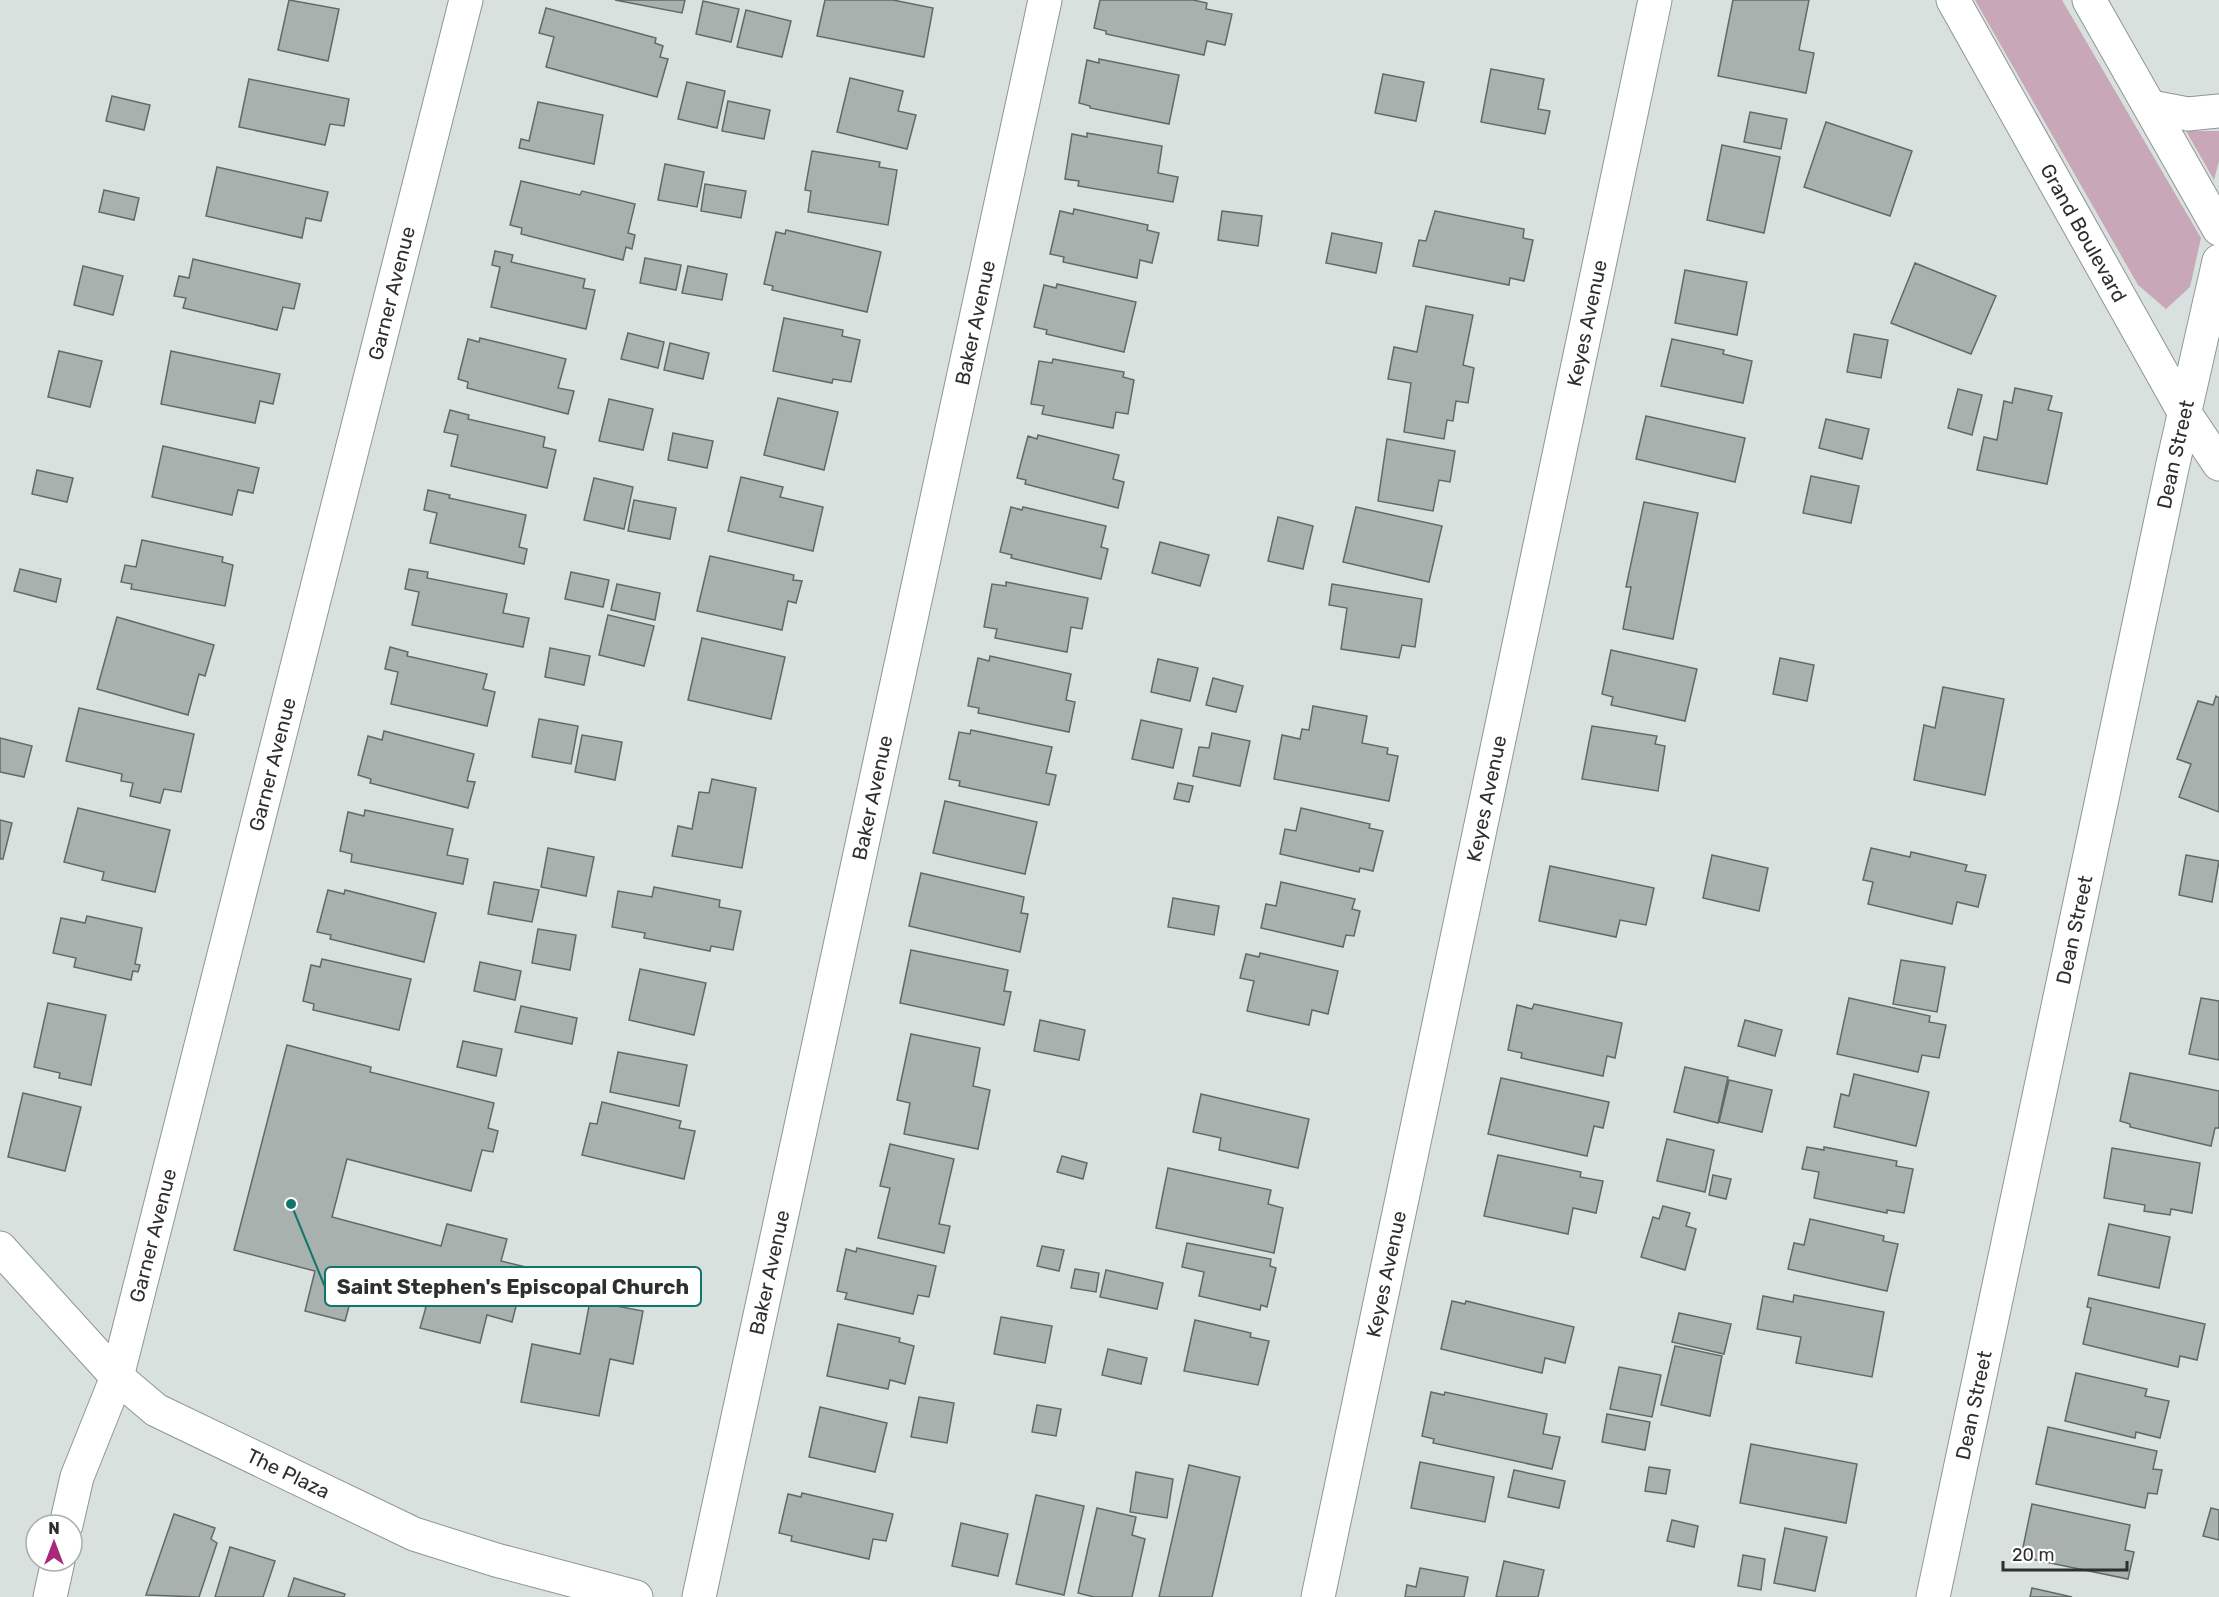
<svg xmlns="http://www.w3.org/2000/svg" width="2219" height="1597" font-family="Rubik,sans-serif">
  <style>
    .green { fill: #c8a8b8 }
    .building { fill: #a9b1ae; stroke: #626967; stroke-width: 1.5 }
    .lines { fill: none; stroke-linecap: round; stroke-linejoin: round }
    .street-casing { stroke: #8e9694; stroke-width: 35 }
    .secondary-casing { stroke: #8e9694; stroke-width: 35 }
    .street { stroke: #fff; stroke-width: 33 }
    .secondary { stroke: #fff; stroke-width: 33 }
    .labels { text-anchor: middle; stroke-width: 4.5; stroke-linejoin: round; paint-order: stroke }
    .street-label { font-size: 20px; fill: #2c302e; stroke: #fff }
    .leader { fill: none; stroke: #0f766e; stroke-width: 2 }
    .callout-dot { fill: #0f766e; stroke: #fff; stroke-width: 2 }
    .callout { fill: #fff; stroke: #0f766e; stroke-width: 2 }
    .callout-label { font-size: 21px; text-anchor: middle; font-weight: bold; fill: #2c302e }
  </style>
  <rect width="100%" height="100%" fill="#d9e1de"/>
  <path class="green" d="M1975 0H2062L2201 238 2190 287 2166 309 2138 285Z
    M2186 131H2219V161L2214 180Z"/>
  <path class="building" d="M289 0 339 9 328 61 278 50Z
    M615 0H685L682 13Z
    M825 0H893L933 8 924 57 817 36Z
    M1100 0H1193L1207 3 1206 9 1232 14 1225 45 1207 41 1204 55 1106 34V31L1094 28Z
    M1733 0H1809L1799 50 1814 53 1806 93 1718 76Z
    M703 1 739 9 731 42 696 34Z
    M546 8 656 38 655 43 663 46 660 57 668 59 657 97 546 67 554 37 539 33Z
    M746 10 791 21 782 57 737 47Z
    M1099 59 1179 75 1169 124 1090 108V106L1079 103 1087 60 1099 63Z
    M1491 69 1544 79 1538 109 1550 111 1545 134 1481 122Z
    M1383 74 1424 82 1416 121 1375 113Z
    M850 78 903 91 898 111 916 115 907 149 837 132Z
    M249 79 349 99 344 126 330 124 325 145 239 127Z
    M687 82 725 91 717 128 678 119Z
    M112 96 150 105 144 130 106 121Z
    M728 101 770 110 764 139 722 131Z
    M538 102 603 115 594 164 519 148 521 139 529 141Z
    M1750 112 1787 119 1781 149 1744 142Z
    M1826 122 1912 151 1890 216 1804 187Z
    M1087 133 1162 146 1158 173 1178 177 1173 202 1078 186 1079 181 1065 179 1072 134 1087 137Z
    M1722 145 1780 157 1764 233 1707 220Z
    M812 151 880 162 879 167 897 170 888 225 808 212 811 191 805 190Z
    M665 164 704 172 697 207 658 200Z
    M217 167 328 192 321 221 306 218 302 238 206 216Z
    M521 181 580 195 582 191 635 204 628 233 635 235 632 249 626 247 623 260 521 234 522 228 510 225Z
    M705 184 746 191 741 218 701 211Z
    M104 190 139 198 134 220 99 212Z
    M1074 209 1148 225 1147 230 1159 233 1152 263 1140 260 1137 278 1063 262 1064 257 1050 254 1060 211 1073 214Z
    M1222 211 1262 216 1258 246 1218 240Z
    M1435 211 1524 229 1523 238 1533 240 1524 281 1510 278 1509 285 1413 266 1419 240 1426 241Z
    M786 230 881 252 867 312 772 290 773 286 764 284 776 232 785 234Z
    M1332 233 1382 243 1376 273 1326 263Z
    M495 251 513 255 511 262 585 279 583 288 595 290 586 329 491 307 500 267 492 265Z
    M645 258 681 265 676 290 640 283Z
    M193 259 300 284 294 309 283 307 277 330 183 308 186 298 174 296 179 276 189 278Z
    M1915 263 1996 296 1971 354 1891 323Z
    M83 266 123 276 113 315 74 305Z
    M688 266 727 274 722 300 682 293Z
    M1685 270 1747 282 1737 335 1675 323Z
    M1057 284 1136 302 1124 352 1046 334 1047 330 1034 327 1044 285 1056 288Z
    M1426 306 1473 315 1463 365 1474 368 1468 403 1456 401 1453 421 1447 420 1444 439 1404 432 1411 383 1388 379 1394 347 1417 352Z
    M784 318 843 330 842 336 860 340 851 382 833 379 832 383 773 371Z
    M628 333 664 342 658 368 621 359Z
    M1854 334 1888 340 1881 378 1847 372Z
    M480 338 566 359 558 388 574 391 568 414 467 388 468 382 458 379 468 339 479 342Z
    M1672 339 1724 350 1723 354 1752 361 1743 403 1661 386Z
    M670 343 709 353 703 379 664 370Z
    M59 351 102 361 90 407 48 397Z
    M171 351 280 374 273 404 260 401 255 423 161 404Z
    M1053 359 1124 372 1123 377 1134 380 1128 414 1116 412 1113 428 1042 414 1044 406 1031 404 1039 361 1052 363Z
    M2015 388 2052 396 2048 410 2062 413 2047 484 1977 470 1984 437 1997 440 2004 401 2012 403Z
    M1958 389 1982 395 1972 435 1948 428Z
    M778 398 838 412 824 470 764 455Z
    M609 399 653 409 643 450 599 441Z
    M450 410 469 415 468 419 545 437 543 447 556 450 547 488 451 466 458 435 444 432Z
    M1646 416 1745 438 1735 482 1636 459Z
    M1826 419 1869 429 1862 459 1819 448Z
    M673 433 713 441 707 468 668 460Z
    M1038 435 1119 455 1113 479 1124 482 1118 508 1025 484 1026 480 1017 478 1028 436 1037 439Z
    M1387 439 1455 451 1450 482 1439 480 1433 511 1378 501Z
    M163 446 259 468 253 493 238 490 232 515 152 497Z
    M37 470 73 478 67 502 32 494Z
    M1811 476 1859 486 1851 523 1803 513Z
    M741 477 783 487 780 497 823 507 813 551 728 531Z
    M594 478 633 487 624 529 584 520Z
    M428 490 450 495 449 498 526 515 519 547 527 549 524 564 430 543 437 513 424 510Z
    M634 500 676 508 670 539 628 531Z
    M1644 502 1698 513 1673 639 1623 629 1631 587H1626Z
    M1011 507 1022 510 1023 507 1106 526 1101 547 1108 549 1101 579 1011 558 1012 555 1000 552Z
    M1356 507 1442 526 1429 582 1343 562Z
    M1278 517 1313 526 1303 569 1268 561Z
    M142 540 223 557 222 562 233 565 225 606 131 589 132 584 121 582 125 565 136 567Z
    M1160 542 1209 555 1200 586 1152 573Z
    M710 556 794 575 793 580 802 581 796 603 788 601 782 630 697 611Z
    M20 569 61 579 56 602 14 591Z
    M409 569 428 572 427 578 507 594 503 613 529 618 523 647 412 625 419 592 405 589Z
    M571 572 609 580 603 607 565 599Z
    M1006 582 1088 598 1082 629 1071 627 1067 652 995 638 997 629 984 627 992 584 1006 586Z
    M617 584 660 593 655 620 611 610Z
    M1332 584 1422 599 1415 647 1402 645 1399 658 1341 649 1347 608 1329 605Z
    M608 615 654 626 644 666 599 655Z
    M117 617 214 645 205 676 199 674 188 715 97 689Z
    M702 638 785 657 771 719 688 700Z
    M390 647 408 652 407 656 487 674 483 689 495 692 487 726 391 704 398 672 385 669Z
    M550 648 590 656 584 685 545 677Z
    M1611 650 1697 669 1685 721 1611 705 1613 697 1602 694Z
    M990 656 1071 674 1066 700 1075 702 1069 732 978 713 979 708 968 706 978 658 989 661Z
    M1780 658 1814 665 1807 701 1773 694Z
    M1158 659 1198 668 1190 701 1151 692Z
    M1213 678 1243 686 1236 712 1206 705Z
    M1943 687 2004 699 1985 795 1914 780 1924 725 1935 728Z
    M2216 696 2219 698V812L2179 797 2191 764 2177 759 2198 701 2213 705Z
    M1313 706 1367 716 1362 743 1388 748 1387 754 1398 756 1389 801 1274 779 1282 735 1300 739 1302 729 1309 730Z
    M79 708 194 734 181 792 164 789 160 803 130 796 133 783 121 781 122 774 66 761Z
    M539 719 578 726 571 764 532 757Z
    M1141 720 1182 729 1173 768 1132 759Z
    M1592 726 1657 736 1655 744 1665 746 1658 791 1582 779Z
    M971 730 1052 747 1046 773 1056 775 1049 805 959 786 960 781 949 779 959 732 970 734Z
    M384 731 474 754 467 781 475 782 468 808 370 783 371 779 358 775 368 736 382 740Z
    M1212 733 1250 741 1240 786 1193 776 1199 747 1209 748Z
    M582 735 622 742 615 780 575 772Z
    M0 738 32 746 24 777 0 772Z
    M712 779 756 788 742 868 672 856 678 826 692 829 699 792 709 793Z
    M1178 783 1193 786 1189 802 1174 799Z
    M945 801 1037 822 1025 874 933 853Z
    M78 808 170 830 155 892 102 880 104 872 64 862Z
    M1301 808 1370 824 1369 828 1383 831 1373 871 1360 868 1359 872 1280 854 1285 829 1296 831Z
    M365 810 453 829 447 855 468 859 463 884 351 862 352 854 340 851 348 812 364 816Z
    M0 820 12 823 3 859H0Z
    M548 848 594 857 586 896 541 887Z
    M1871 848 1910 857 1911 852 1967 865 1965 871 1986 875 1978 907 1957 902 1952 924 1868 904 1873 882 1863 880Z
    M1712 855 1768 868 1759 911 1703 898Z
    M2186 855 2219 861 2212 902 2179 895Z
    M1550 866 1654 888 1646 925 1620 920 1616 937 1539 921Z
    M921 873 1024 897 1021 913 1028 914 1020 952 909 926Z
    M494 882 539 890 532 922 488 914Z
    M1281 882 1355 899 1352 909 1360 911 1354 936 1346 935 1343 947 1261 928 1266 904 1276 906Z
    M654 887 720 900 719 907 741 911 733 950 711 946 710 951 644 938 645 933 612 927 618 891 652 897Z
    M328 890 344 894 345 890 436 913 424 962 330 939 331 935 317 932Z
    M1173 898 1219 906 1214 935 1168 927Z
    M87 916 142 928 135 964 140 965 138 972 133 971 131 980 74 967 76 958 53 953 61 918 85 923Z
    M538 929 576 935 570 970 532 963Z
    M911 950 1008 970 1004 991 1011 992 1004 1025 900 1003Z
    M1260 953 1338 971 1328 1014 1312 1010 1309 1025 1247 1011 1254 981 1240 978 1246 954 1259 957Z
    M322 959 411 979 399 1030 313 1010 314 1004 303 1001 311 965 320 967Z
    M1901 960 1945 967 1937 1012 1893 1004Z
    M480 962 521 971 515 1000 474 991Z
    M640 969 706 983 694 1035 629 1020Z
    M1849 998 1930 1016 1929 1022 1946 1025 1939 1058 1922 1055 1918 1072 1837 1054Z
    M2201 998 2219 1001V1060L2189 1054Z
    M48 1003 106 1015 91 1085 59 1078 60 1073 34 1067Z
    M1534 1004 1622 1023 1615 1058 1607 1056 1603 1076 1521 1058 1522 1053 1508 1050 1517 1005 1532 1009Z
    M521 1006 577 1018 572 1044 515 1032Z
    M1040 1020 1085 1030 1079 1060 1034 1051Z
    M1745 1020 1782 1030 1775 1056 1738 1046Z
    M911 1034 980 1048 973 1086 990 1090 978 1149 904 1134 910 1103 897 1100Z
    M463 1041 502 1049 496 1076 457 1067Z
    M287 1045 371 1067 370 1072 494 1103 488 1128 498 1131 493 1152 482 1150 471 1191 347 1159 332 1217 441 1246 447 1224 507 1239 501 1261 526 1267 512 1322 487 1315 480 1343 420 1328 426 1307 354 1288 345 1321 305 1311 315 1271 234 1250Z
    M618 1052 687 1065 679 1106 610 1092Z
    M1685 1067 1728 1077 1718 1123 1674 1112Z
    M2130 1073 2219 1091V1128H2215L2211 1146 2130 1127V1124L2120 1121Z
    M1854 1074 1929 1092 1916 1146 1834 1127 1841 1094 1849 1096Z
    M1501 1078 1609 1102 1603 1128 1594 1126 1587 1156 1488 1134Z
    M1729 1080 1772 1090 1762 1132 1719 1122Z
    M23 1093 81 1107 65 1171 8 1157Z
    M1201 1094 1309 1119 1298 1168 1219 1150 1221 1138 1193 1132Z
    M602 1102 681 1121 679 1128 695 1131 684 1179 582 1155 590 1123 597 1124Z
    M1667 1139 1714 1150 1705 1192 1657 1181Z
    M890 1144 954 1159 939 1224 950 1226 944 1253 878 1238 890 1188 880 1186Z
    M1807 1147 1824 1150V1147L1897 1161 1896 1166 1913 1169 1904 1213 1887 1210V1213L1814 1198 1819 1172 1802 1169Z
    M2112 1148 2200 1163 2192 1213 2171 1209 2170 1215 2144 1211 2145 1205 2104 1198Z
    M1498 1155 1581 1172 1580 1177 1603 1181 1596 1213 1573 1208 1568 1234 1484 1216Z
    M1062 1156 1087 1163 1083 1179 1057 1172Z
    M1168 1168 1271 1190 1268 1204 1283 1208 1274 1253 1156 1228Z
    M1713 1175 1731 1179 1726 1199 1709 1195Z
    M1663 1206 1690 1213 1686 1226 1696 1229 1685 1270 1641 1257 1653 1217 1659 1219Z
    M1810 1219 1884 1236 1883 1241 1898 1244 1887 1291 1788 1269 1794 1243 1804 1245Z
    M2109 1224 2170 1237 2159 1288 2098 1275Z
    M1187 1243 1271 1259 1270 1266 1276 1268 1267 1307 1261 1305 1260 1310 1199 1296 1204 1272 1182 1267Z
    M1042 1246 1064 1250 1059 1271 1037 1266Z
    M857 1248 936 1266 929 1297 918 1295 913 1314 845 1299 847 1293 837 1291 846 1249 856 1252Z
    M1075 1269 1099 1273 1096 1292 1071 1288Z
    M1106 1270 1163 1283 1157 1309 1100 1297Z
    M1794 1295 1884 1312 1872 1377 1796 1363 1801 1337 1757 1329 1763 1296 1793 1302Z
    M2089 1298 2205 1324 2197 1360 2180 1356 2178 1367 2083 1344 2091 1308 2087 1307Z
    M590 1301 643 1311 633 1364 610 1359 599 1416 521 1402 532 1344 580 1354Z
    M1452 1301 1465 1304 1466 1301 1574 1327 1565 1363 1545 1358 1542 1373 1441 1349Z
    M1679 1313 1731 1324 1724 1354 1672 1342Z
    M1001 1317 1052 1326 1045 1363 994 1354Z
    M1195 1320 1251 1333 1250 1337 1269 1341 1258 1385 1184 1371Z
    M838 1324 900 1338 899 1342 914 1346 905 1384 890 1380 888 1389 827 1376Z
    M1675 1346 1722 1356 1710 1416 1661 1405Z
    M1108 1349 1147 1358 1141 1384 1102 1375Z
    M1619 1367 1661 1375 1652 1417 1610 1409Z
    M2076 1373 2147 1389 2145 1396 2169 1401 2160 1438 2136 1432 2135 1438 2065 1421Z
    M1431 1392 1444 1395 1445 1392 1547 1414 1543 1434 1560 1437 1552 1469 1433 1443 1434 1439 1422 1436Z
    M919 1397 954 1403 947 1443 911 1437Z
    M1037 1405 1061 1409 1056 1436 1032 1432Z
    M820 1407 887 1423 875 1472 809 1457Z
    M1607 1414 1650 1422 1645 1450 1602 1442Z
    M2048 1427 2157 1451 2153 1469 2162 1470 2157 1494 2148 1493 2145 1508 2036 1484Z
    M1751 1444 1857 1464 1846 1523 1740 1503Z
    M1420 1462 1494 1477 1485 1522 1411 1508Z
    M1189 1465 1240 1477 1212 1597H1159Z
    M1649 1467 1670 1470 1666 1494 1645 1491Z
    M1514 1470 1565 1481 1559 1508 1508 1497Z
    M1136 1472 1173 1479 1167 1518 1130 1512Z
    M802 1493 893 1514 886 1541 873 1539 869 1559 791 1541 792 1536 779 1533 788 1494 801 1497Z
    M1036 1495 1084 1506 1064 1595 1016 1584Z
    M2032 1504 2130 1525 2125 1550 2134 1552 2128 1579 2021 1557Z
    M1097 1508 1136 1517 1132 1535 1145 1539 1132 1597H1094L1078 1593Z
    M2211 1508 2219 1510V1540L2203 1536Z
    M174 1514 215 1528 211 1539 217 1543 199 1597 146 1595Z
    M1672 1520 1698 1526 1694 1547 1667 1541Z
    M961 1523 1008 1534 998 1576 952 1566Z
    M1785 1528 1827 1537 1815 1591 1774 1583Z
    M230 1547 275 1561 263 1597H215Z
    M1743 1555 1765 1559 1761 1590 1738 1586Z
    M1504 1561 1544 1570 1538 1597H1496Z
    M1420 1568 1468 1577 1464 1597H1405L1407 1585 1416 1587Z
    M294 1578 345 1594 344 1597H288Z
    M2032 1588 2072 1597H2030Z"/>
  <g class="lines">
    <g class="street-casing">
      <g id="street">
        <path d="M2151 107 2188 114 2219 111"/>
        <path id="s1" d="M0 1248 117 1377 156 1410 414 1534 496 1560 636 1597"/>
        <path id="s2" d="M66 1525 77 1477 117 1377 466 0"/>
        <path d="M50 1597 58 1561"/>
        <path id="s3" d="M699 1597 1045 0"/>
        <path id="s4" d="M1318 1597 1655 0"/>
      </g>
    </g>
    <g class="secondary-casing">
      <g id="secondary">
        <path id="s5" d="M1953 0 2184 412 2219 464"/>
        <path d="M2089 0 2219 229"/>
        <path id="s6" d="M1933 1597 2172 468 2219 261"/>
      </g>
    </g>
    <use href="#street" class="street"/>
    <use href="#secondary" class="secondary"/>
  </g>
  <g class="labels">
    <g class="street-label">
      <text dy="7" stroke="none"><textPath href="#s5" startOffset="267">Grand Boulevard</textPath></text>
      <text dy="7" stroke="none"><textPath href="#s2" startOffset="1275">Garner Avenue</textPath></text>
      <text dy="7" stroke="none"><textPath href="#s4" startOffset="1302">Keyes Avenue</textPath></text>
      <text dy="7" stroke="none"><textPath href="#s3" startOffset="1304">Baker Avenue</textPath></text>
      <text dy="7" stroke="none"><textPath href="#s6" startOffset="1168">Dean Street</textPath></text>
      <text dy="7" stroke="none"><textPath href="#s2" startOffset="789">Garner Avenue</textPath></text>
      <text dy="7" stroke="none"><textPath href="#s3" startOffset="818">Baker Avenue</textPath></text>
      <text dy="7" stroke="none"><textPath href="#s4" startOffset="816">Keyes Avenue</textPath></text>
      <text dy="7" stroke="none"><textPath href="#s6" startOffset="682">Dean Street</textPath></text>
      <text dy="7" stroke="none"><textPath href="#s2" startOffset="303">Garner Avenue</textPath></text>
      <text dy="7" stroke="none"><textPath href="#s3" startOffset="332">Baker Avenue</textPath></text>
      <text dy="7" stroke="none"><textPath href="#s4" startOffset="330">Keyes Avenue</textPath></text>
      <text dy="7" stroke="none"><textPath href="#s6" startOffset="196">Dean Street</textPath></text>
      <text dy="7" stroke="none"><textPath href="#s1" startOffset="372">The Plaza</textPath></text>
    </g>
  </g>
  <path class="leader" d="M291 1204L325 1287"/>
  <circle class="callout-dot" cx="291" cy="1204" r="6"/>
  <rect class="callout" x="325" y="1267" width="376" height="39" rx="6"/>
  <g class="callout-label">
    <text x="513" y="1294">Saint Stephen's Episcopal Church</text>
  </g>
  <g transform="translate(54 1543)"><circle r="28" fill="#ffffff" stroke="#abacab" stroke-width="1.5"/>
  <path d="M0-4.5L10 22L0 15L-10 22Z" fill="#a82979"/>
  <text y="-9" font-size="16" font-weight="bold" text-anchor="middle" fill="#2c302e">N</text>
  </g>
  <path d="M2003 1561v9h124v-9" fill="none" stroke="#2c302e" stroke-width="3"/>
  <text x="2012" y="1561" font-size="18" fill="#2c302e" stroke="#ffffff" stroke-width="4.5" paint-order="stroke">20 m</text>
</svg>
